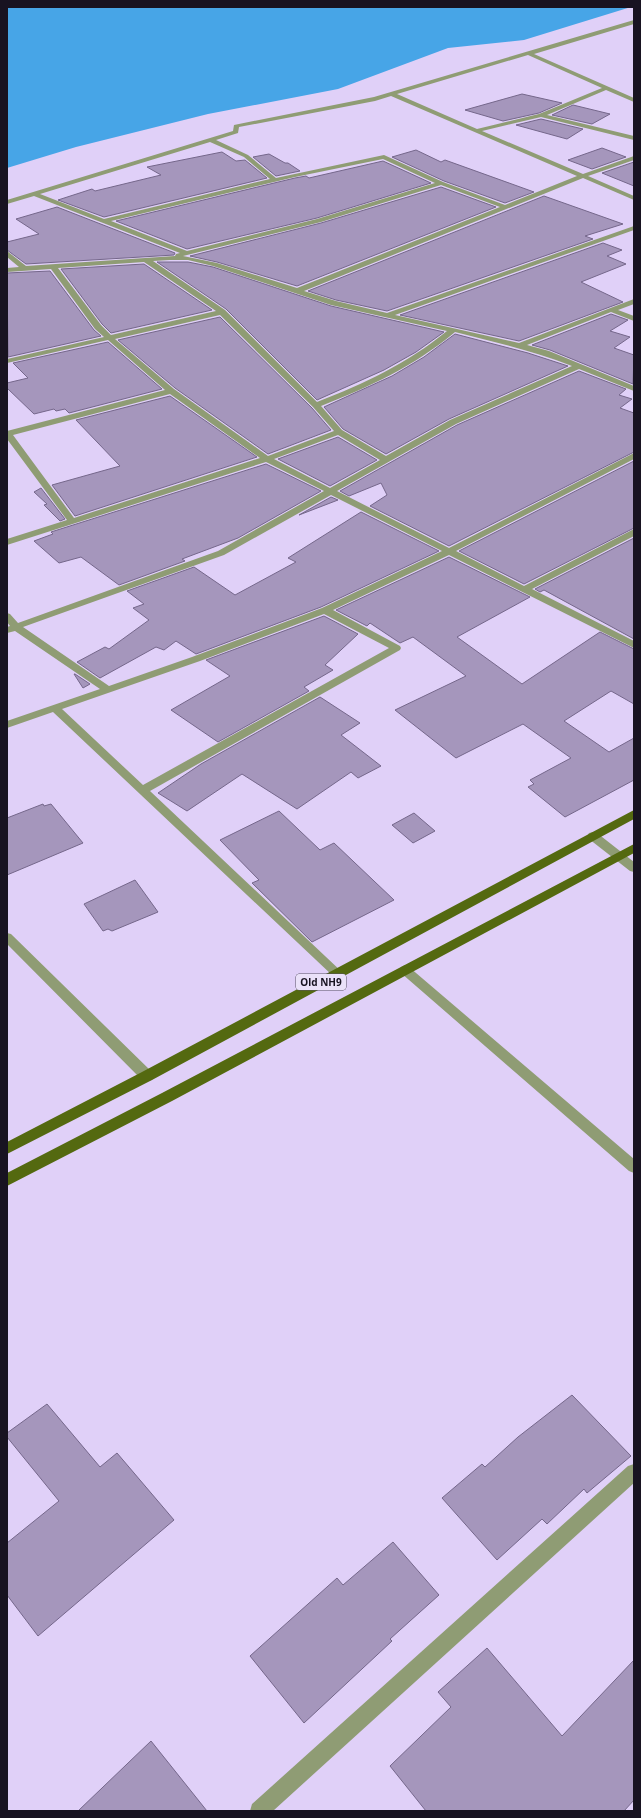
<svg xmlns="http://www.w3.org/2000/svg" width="641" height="1818" font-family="'Noto Sans',sans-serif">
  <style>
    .water { fill: #47a5e7 }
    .building { fill: #a596bc; stroke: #75678b }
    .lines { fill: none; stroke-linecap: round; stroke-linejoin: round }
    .street { fill: #8f9c74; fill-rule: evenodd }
    .primary { fill: #546910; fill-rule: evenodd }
    .labels { text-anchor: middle; stroke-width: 3; stroke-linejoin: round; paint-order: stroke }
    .shield { fill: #eae1f9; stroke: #575162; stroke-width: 1 }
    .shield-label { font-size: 10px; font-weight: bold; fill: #181321 }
  </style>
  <rect width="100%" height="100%" fill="#e0d0f8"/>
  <path class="water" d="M7 7H631L524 40 448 48 338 89 208 114 76 147 7 168Z"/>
  <path class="building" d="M522 94 562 103 539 113 503 121 465 110Z
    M573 105 610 114 592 124 552 115Z
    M541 119 583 129 567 139 516 125Z
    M602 148 626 157 592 169 568 160Z
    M416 150 441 162 445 160 534 192 505 203 444 181 392 157Z
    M222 152 236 161 245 160 267 178 104 217 58 200 92 189 95 191 161 175 147 167Z
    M269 154 285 163H288L300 171 276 176 253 157Z
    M383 161 431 183 317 218 187 249 116 221 295 178 306 176 309 178Z
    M634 162V186L602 173Z
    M441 187 496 207 297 286 217 262 190 256 321 223Z
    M544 196 623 224 585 236 593 239 387 311 336 300 308 291Z
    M57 207 175 253 174 255 26 264 7 250V242L39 234 16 219Z
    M603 243 622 250 607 256 626 264 581 282 623 302 519 341 400 315Z
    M157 262H188L213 267 331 306 444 332 416 352 384 370 317 400 226 309Z
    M144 264 212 310 111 333 102 324 61 269Z
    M50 271 94 330 101 336 8 357 7 273Z
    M611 314 628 320 610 331 630 337 614 348 634 355 633 384 550 350 532 345Z
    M220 317 312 408 331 430 268 454 175 388 118 340Z
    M455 334 528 353 568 366 449 419 386 454 343 429 324 407 392 376 424 357Z
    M108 342 162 389 69 413 65 409 56 411 54 409 34 414 7 388V383L28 378 13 363Z
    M579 371 626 389 619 395 632 399 620 408 634 413V452L449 546 370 506 387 495 381 483 349 496 340 491 457 425Z
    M170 396 257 457 75 516 52 485 120 466 76 420Z
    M338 437 377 460 330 486 278 459Z
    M634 461V528L524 584 459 551Z
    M266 464 321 491 238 538 182 559 185 561 119 585 81 557 59 563 34 541 53 534 51 532Z
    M41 488 65 519 60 521 44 505 47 504 34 492Z
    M331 497 338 500 299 515Z
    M361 512 439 551 321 607 196 654 176 641 164 650 156 647 100 678 77 662 105 647 109 649 149 620 133 608 144 604 127 591 194 567 235 595 296 562 288 558Z
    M634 538V639L544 590 540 592 535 589Z
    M449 557 530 597 457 637 522 684 600 632 634 649V704L611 691 564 721 609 752 634 738V780L565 817 528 787 534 784 530 780 571 758 523 724 456 758 395 710 466 676 413 637 400 643 370 623 367 626 336 610Z
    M324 616 358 634 325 665 333 670 304 687 309 691 218 742 171 710 230 676 206 660Z
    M74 674H75L90 684 83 688Z
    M320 697 360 723 341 735 381 766 358 778 351 772 297 809 242 774 187 811 158 793 201 764Z
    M43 804 44 806 51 804 83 843 7 875V818Z
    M279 811 320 850 334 843 394 900 312 942 252 883 259 880 220 840Z
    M414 813 435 831 413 843 392 825Z
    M135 880 158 912 112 931 108 929 103 931 84 904Z
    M572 1395 631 1456 587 1493 584 1489 547 1524 542 1519 497 1560 442 1498 482 1464 485 1467 518 1437Z
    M47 1404 100 1467 117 1453 174 1520 38 1636 7 1595V1543L59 1501 7 1437V1433Z
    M393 1542 439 1595 390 1639 392 1641 304 1723 250 1656 337 1578 343 1585Z
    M487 1648 562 1736 634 1660V1800L624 1811H426L390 1766 451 1707 438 1692Z
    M151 1741 207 1811H78Z"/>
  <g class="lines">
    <path class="street" d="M634 20V24L534 54 634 98V102L606 90 547 115 634 136V140L541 117 482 131 583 174 634 156V160L588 176 634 196V200L583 178 304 291 336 301 387 313 634 226V230L395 315 519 343 634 299V304L618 310 634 316V321L611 312 527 345 549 351 634 386V391L579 369 456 424 337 491 449 548 634 453V459L456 551 524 586 634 529V536L532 589 634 641V648L449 555 333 610 400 646 401 648 400 650 150 791 343 973 341 976 337 978 333 976 53 712 7 728V721L100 689 15 631 7 633V627L10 626 7 622V613L10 614 18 623 218 551 324 491 266 462 7 545V539L67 520 7 439V431L165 390 108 340 7 363V359L104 337 95 329 51 269 7 272V268L19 267 7 257V251L26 266 175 256 176 254 180 253 34 196 7 204V200L233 131 234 125 374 97ZM528 55 602 88 539 114 477 129 397 94ZM391 96 577 176 505 205 443 182 384 155 276 178 248 155 216 140 238 133 239 127 375 101ZM210 142 244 157 270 179 104 219 40 194ZM383 159 435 183 317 219 187 251 111 221 295 177ZM441 185 500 207 297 288 217 263 183 256 321 222ZM170 260H188L213 266 331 305 447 331C408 363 364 384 317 402L225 310 153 261ZM144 262 216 311 111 335 101 325 58 268ZM220 315 313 407 334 431 268 456 174 389 115 339ZM455 332C495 342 533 351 572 366L450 420 386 456 342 430 321 406C371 386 413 367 455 332ZM170 394 260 458 74 518 13 435ZM338 435 380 460 330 488 274 459ZM331 495 442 551 322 608 192 657 109 686 23 627 224 555ZM324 614 389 648 143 785 62 709 200 661Z
      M593 832 597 833 634 862V872L630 871 589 839 587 836 589 833Z
      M7 933 11 934 152 1072 154 1076 152 1080 147 1081 142 1080 7 944Z
      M405 965 409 967 634 1159V1173L629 1171 401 973 399 970 401 967Z
      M634 1464V1483L273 1811H250L252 1804 628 1466Z"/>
    <path class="primary" d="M634 810V819L152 1080 7 1154V1142L142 1072Z
      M634 844V853L172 1101 7 1186V1173L162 1093Z"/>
  </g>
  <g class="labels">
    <rect class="shield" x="296" y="974" width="50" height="16" rx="3"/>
    <g class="shield-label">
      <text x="321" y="986">Old NH9</text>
    </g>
  </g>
  <rect width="641" height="1818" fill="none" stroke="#181321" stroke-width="16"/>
</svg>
